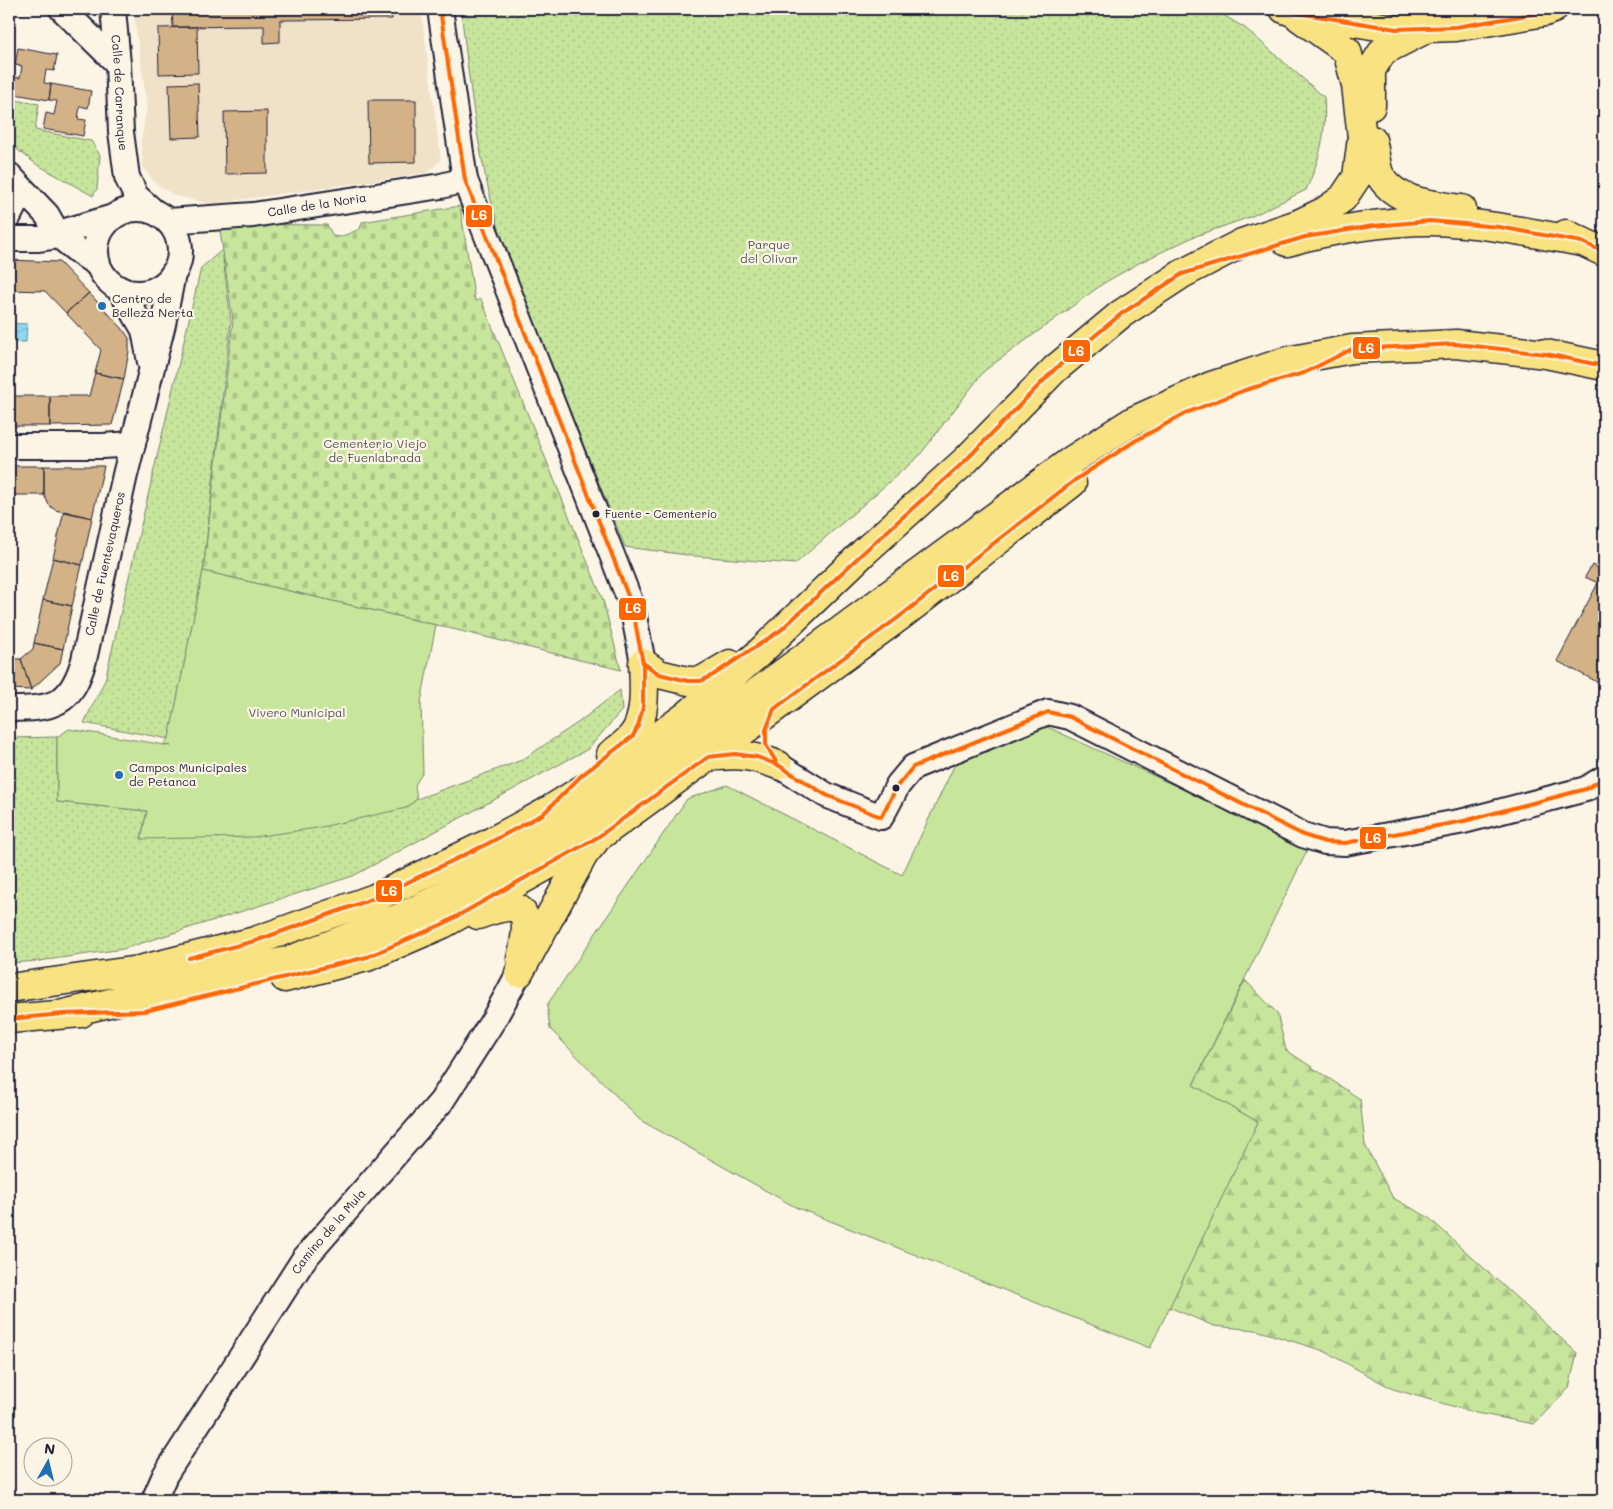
<svg xmlns="http://www.w3.org/2000/svg" width="1613" height="1509" font-family="Mali,sans-serif">
  <style>
    .built { fill: #f0e1c9 }
    .forest { fill: url(#forest-firs); stroke: #75846c }
    .cemetery { fill: url(#cemetery-stones); stroke: #75846c }
    .park { fill: url(#park-dots); stroke: #75846c }
    .garden { fill: #c8e59c; stroke: #75846c }
    .water { fill: url(#water-waves); stroke: #628fa6 }
    .building { fill: #d4b287; stroke: #22223b }
    .lines { fill: none; stroke-linecap: round; stroke-linejoin: round }
    .minor-casing { stroke: #22223b; stroke-width: 28 }
    .major-casing { stroke: #22223b; stroke-width: 31 }
    .highway-casing { stroke: #22223b; stroke-width: 31 }
    .minor { stroke: #fcf5e5; stroke-width: 24 }
    .major { stroke: #f8e281; stroke-width: 28 }
    .highway { stroke: #f8e281; stroke-width: 28 }
    .bus-1-casing { stroke: #fcf5e5; stroke-width: 8 }
    .bus-1 { stroke: #f60; stroke-width: 4 }
    .poi-dot { fill: #1f6fb2; stroke: #fcf5e5; stroke-width: 2 }
    .bus-dot { fill: #22223b; stroke: #fcf5e5; stroke-width: 2 }
    .labels { text-anchor: middle; stroke-width: 4.5; stroke-linejoin: round; paint-order: stroke }
    .bus-label { font-size: 11px; fill: #22223b; stroke: #fcf5e5; text-anchor: start }
    .street-label { font-size: 12px; fill: #22223b; stroke: #fcf5e5 }
    .park-label { font-size: 12px; fill: #4c5353; stroke: #fcf5e5 }
    .poi-label { font-size: 12px; fill: #22223b; stroke: #fcf5e5; text-anchor: start }
    .line-badge { stroke: #fcf5e5; stroke-width: 2 }
    .badge-label { font-size: 14px; text-anchor: middle; font-weight: bold; fill: #fff }
  </style>
  <defs>
    <pattern id="forest-firs" width="22" height="20" patternUnits="userSpaceOnUse" patternTransform="scale(1.25)"><rect width="22" height="20" fill="#c8e59c"/><path d="M5 1l3.5 6h-7zM16 11l3.5 6h-7z" fill="#acc487"/></pattern>
    <pattern id="cemetery-stones" width="16" height="16" patternUnits="userSpaceOnUse" patternTransform="scale(1.25)"><rect width="16" height="16" fill="#c8e59c"/><path d="M2 7V4a2 2 0 0 1 4 0v3zM10 15v-3a2 2 0 0 1 4 0v3z" fill="#acc487"/></pattern>
    <pattern id="park-dots" width="8" height="8" patternUnits="userSpaceOnUse" patternTransform="scale(1.25)"><rect width="8" height="8" fill="#c8e59c"/><path d="M2 2h.1M6 6h.1" fill="none" stroke="#acc487" stroke-width="1.8" stroke-linecap="round"/></pattern>
    <pattern id="water-waves" width="16" height="10" patternUnits="userSpaceOnUse" patternTransform="scale(1.25)"><rect width="16" height="10" fill="#8dd8ee"/><path d="M0 5q4-4 8 0t8 0" fill="none" stroke="#79b9cd"/></pattern>
  </defs>
  <rect width="100%" height="100%" fill="#fcf5e5"/>
  <filter id="ink" filterUnits="userSpaceOnUse"><feTurbulence type="fractalNoise" baseFrequency=".02" numOctaves="2"/><feDisplacementMap in="SourceGraphic" scale="10" xChannelSelector="R" yChannelSelector="G"/><feConvolveMatrix kernelMatrix="1 2 1 2 8 2 1 2 1" color-interpolation-filters="sRGB"/></filter>
  <g filter="url(#ink)">
    <path class="built" d="M133 9H421L441 160 427 173 210 204 173 195 154 182 143 167 141 142 147 105Z"/>
    <path class="forest" d="M1245 980 1277 1013 1286 1050 1360 1099 1365 1145 1393 1198 1428 1217 1577 1353 1569 1388 1534 1424 1476 1413 1393 1389 1324 1351 1256 1330 1214 1326 1169 1307 1258 1122 1193 1085Z"/>
    <path class="cemetery" d="M460 206 475 301 481 299 603 600 621 670 436 625 203 571 233 321 219 224 327 225 333 236 340 237 360 229 362 222Z"/>
    <path class="park" d="M461 9H1213L1245 28 1324 97C1327 132 1320 159 1306 190L1250 217 1193 237 1139 263 1104 283 984 371 919 456 795 564 695 556 625 547C596 475 566 404 538 332 524 296 508 259 497 222 477 153 469 80 461 9Z
      M9 99 39 104 35 130 91 141 100 155 97 189 93 196 36 164 9 143Z
      M222 250 231 322 203 571 169 739 84 723 105 680 201 268Z
      M620 690 622 710 588 749 353 876 123 949 39 961 9 963V738L57 737V802L147 811 141 838 406 808 417 799 522 760 579 722Z"/>
    <path class="garden" d="M203 571 436 625 421 702 423 772 415 785 417 799 406 808 317 828 253 837 141 839 147 811 57 802V737L69 729 171 746 164 744 169 738Z
      M1043 725 1309 847 1193 1085 1258 1122 1150 1348 795 1207 640 1120 550 1029 547 1005 687 799 727 785 902 875 955 764Z"/>
    <path class="water" d="M9 323 27 324 26 342H9Z"/>
    <path class="building" d="M172 9H392V19L280 20V42L264 43V26L173 27Z
      M197 27 198 73 159 74 158 28Z
      M18 48 57 55 54 71 46 70 44 83 51 84 49 100 9 93 12 76 20 78 22 66 15 65Z
      M198 83 200 137 171 138 169 84Z
      M51 84 91 91 88 108 80 106 78 119 86 120 83 136 43 129 46 113 54 115 57 101 49 100Z
      M368 100H416V162L369 163Z
      M267 111V173L225 174 224 112Z
      M9 260 59 262 89 293 66 313 45 291 9 290Z
      M89 293 122 328 129 338V351L124 379 95 373 101 350 66 313Z
      M95 373 124 379 112 425 50 426V396H89Z
      M9 396H50V426H9Z
      M9 466H44V495H9Z
      M44 466H104L92 518 55 510 49 505 44 495Z
      M64 511 92 518 82 565 53 558Z
      M53 558 82 565 72 606 43 600Z
      M1592 565 1604 571V682L1603 685 1557 661 1598 583 1585 577Z
      M43 600 72 606 63 649 34 643Z
      M34 643 63 649 60 663 31 690 21 659 33 649Z
      M9 659H21L31 690 9 689Z"/>
    <g class="lines">
      <g class="minor-casing">
        <g id="minor">
          <path d="M62 9 118 64"/>
          <path id="s1" d="M113 9 118 64 121 132 127 177 136 196 153 211"/>
          <path d="M440 9 465 180 632 606 643 663"/>
          <path d="M9 175 47 215 59 236 80 253 97 264"/>
          <circle cx="138" cy="251" r="42"/>
          <path d="M9 216 15 204 11 178"/>
          <path id="s2" d="M168 221 253 215 441 186 465 180"/>
          <path d="M9 239H39L59 236 69 230 110 218"/>
          <path d="M120 289 144 330 150 362"/>
          <path d="M9 446H102L133 444"/>
          <path id="s3" d="M9 709C54 709 71 705 84 660L125 475 163 324 173 274"/>
          <path d="M778 765 826 795 881 817 898 785 913 767 1048 712 1070 717 1303 835 1325 842 1345 843 1464 821 1586 789 1604 778"/>
          <path id="s4" d="M154 1500 165 1475 304 1259 441 1102 494 1019 519 973"/>
        </g>
      </g>
      <g class="major-casing">
        <path id="major" d="M1284 9 1292 12 1396 29 1456 27 1545 12 1553 9
          M1299 17 1347 51 1356 85 1362 138
          M1371 106V70L1383 51 1424 30"/>
      </g>
      <g class="highway-casing">
        <path id="highway" d="M1372 140C1375 150 1376 170 1381 177 1397 203 1434 205 1462 209
          M1566 234 1604 252
          M1287 242C1328 230 1387 221 1430 221 1481 222 1532 233 1582 242
          M643 663 659 674 688 681H701L730 664
          M611 754C618 749 627 743 632 736 647 719 644 684 643 663
          M708 757C738 754 749 754 778 765
          M478 915C489 911 501 906 512 907 534 909 524 945 521 959
          M519 973 584 854 594 842
          M285 978 367 957 443 924 598 837 899 617 1072 483
          M9 988 139 970 255 941 375 898 487 844 543 814 608 773 686 716 758 654 864 552 965 461 1055 369 1121 314 1182 274 1242 243 1298 224 1325 211 1343 198 1357 177 1362 138
          M63 1014 290 960 399 918 490 873 558 835 627 788 1072 460 1133 421 1211 386 1287 361 1352 349 1456 344 1546 354 1604 366
          M9 1019 81 1013"/>
      </g>
      <use href="#minor" class="minor"/>
      <use href="#major" class="major"/>
      <use href="#highway" class="highway"/>
      <g class="bus-1-casing">
        <path id="bus-1" d="M1284 9 1292 12 1396 29 1456 27 1545 12 1553 9
          M1604 366 1546 354 1456 344 1352 349 1304 373 1245 390 1186 413 1135 441 1075 480 899 617 774 709 766 730V745L778 765 826 795 881 817 898 785 913 767 1048 712 1070 717 1303 835 1325 842 1345 843 1464 821 1586 789 1604 778
          M643 663 659 674 688 681H701L713 675 781 630 864 552 965 461 1055 369 1121 314 1182 274 1305 237 1373 226 1430 221 1499 227 1582 242 1604 252
          M189 958 255 941 375 898 487 844 543 814 582 775 633 736 638 726 643 707V663L632 606 465 180 440 9
          M9 1019 63 1014 145 1011 367 957 443 924 598 837 708 757 735 754 757 757 778 765 805 782"/>
      </g>
      <use href="#bus-1" class="bus-1"/>
    </g>
  </g>
  <g class="poi-dot">
    <circle cx="102" cy="306" r="5"/>
    <circle cx="119" cy="775" r="5"/>
  </g>
  <g class="bus-dot">
    <circle cx="596" cy="514" r="4.5"/>
    <circle cx="896" cy="788" r="4.5"/>
  </g>
  <g class="labels">
    <g class="bus-label">
      <text x="605" y="518">Fuente - Cementerio</text>
    </g>
    <g class="street-label">
      <text dy="4" stroke="none"><textPath href="#s1" startOffset="84">Calle de Carranque</textPath></text>
      <text dy="4" stroke="none"><textPath href="#s2" startOffset="150">Calle de la Noria</textPath></text>
      <text dy="4" stroke="none"><textPath href="#s3" startOffset="199">Calle de Fuentevaqueros</textPath></text>
      <text dy="4" stroke="none"><textPath href="#s4" startOffset="321">Camino de la Mula</textPath></text>
    </g>
    <g class="park-label">
      <text x="769" y="249">Parque<tspan x="769" dy="14">del Olivar</tspan></text>
      <text x="375" y="448">Cementerio Viejo<tspan x="375" dy="14">de Fuenlabrada</tspan></text>
      <text x="297" y="717">Vivero Municipal</text>
    </g>
    <g class="poi-label">
      <text x="112" y="303">Centro de<tspan x="112" dy="14">Belleza Nerta</tspan></text>
      <text x="129" y="772">Campos Municipales<tspan x="129" dy="14">de Petanca</tspan></text>
    </g>
  </g>
  <g class="line-badge">
    <rect x="465" y="204" width="28" height="24" rx="5" fill="#f60"/>
    <rect x="1352" y="336" width="29" height="24" rx="5" fill="#f60"/>
    <rect x="1062" y="339" width="29" height="24" rx="5" fill="#f60"/>
    <rect x="937" y="564" width="28" height="24" rx="5" fill="#f60"/>
    <rect x="618" y="597" width="29" height="24" rx="5" fill="#f60"/>
    <rect x="1359" y="826" width="28" height="24" rx="5" fill="#f60"/>
    <rect x="375" y="879" width="28" height="24" rx="5" fill="#f60"/>
  </g>
  <g class="badge-label">
    <text x="479" y="220">L6</text>
    <text x="1366" y="353">L6</text>
    <text x="1076" y="356">L6</text>
    <text x="951" y="581">L6</text>
    <text x="633" y="613">L6</text>
    <text x="1373" y="843">L6</text>
    <text x="389" y="896">L6</text>
  </g>
  <rect width="1613" height="1509" fill="none" stroke="#fcf5e5" stroke-width="30"/>
  <rect x="15" y="15" width="1583" height="1479" fill="none" stroke="#22223b" stroke-width="2" filter="url(#ink)"/>
  <g transform="translate(48 1462) rotate(8)"><circle r="24" fill="#fcf5e5" stroke="#a5a1a1"/>
  <path d="M0-4L9 19L0 12L-9 19Z" fill="#1f6fb2"/>
  <text y="-8" font-size="14" font-weight="bold" text-anchor="middle" fill="#22223b">N</text>
  </g>
</svg>
